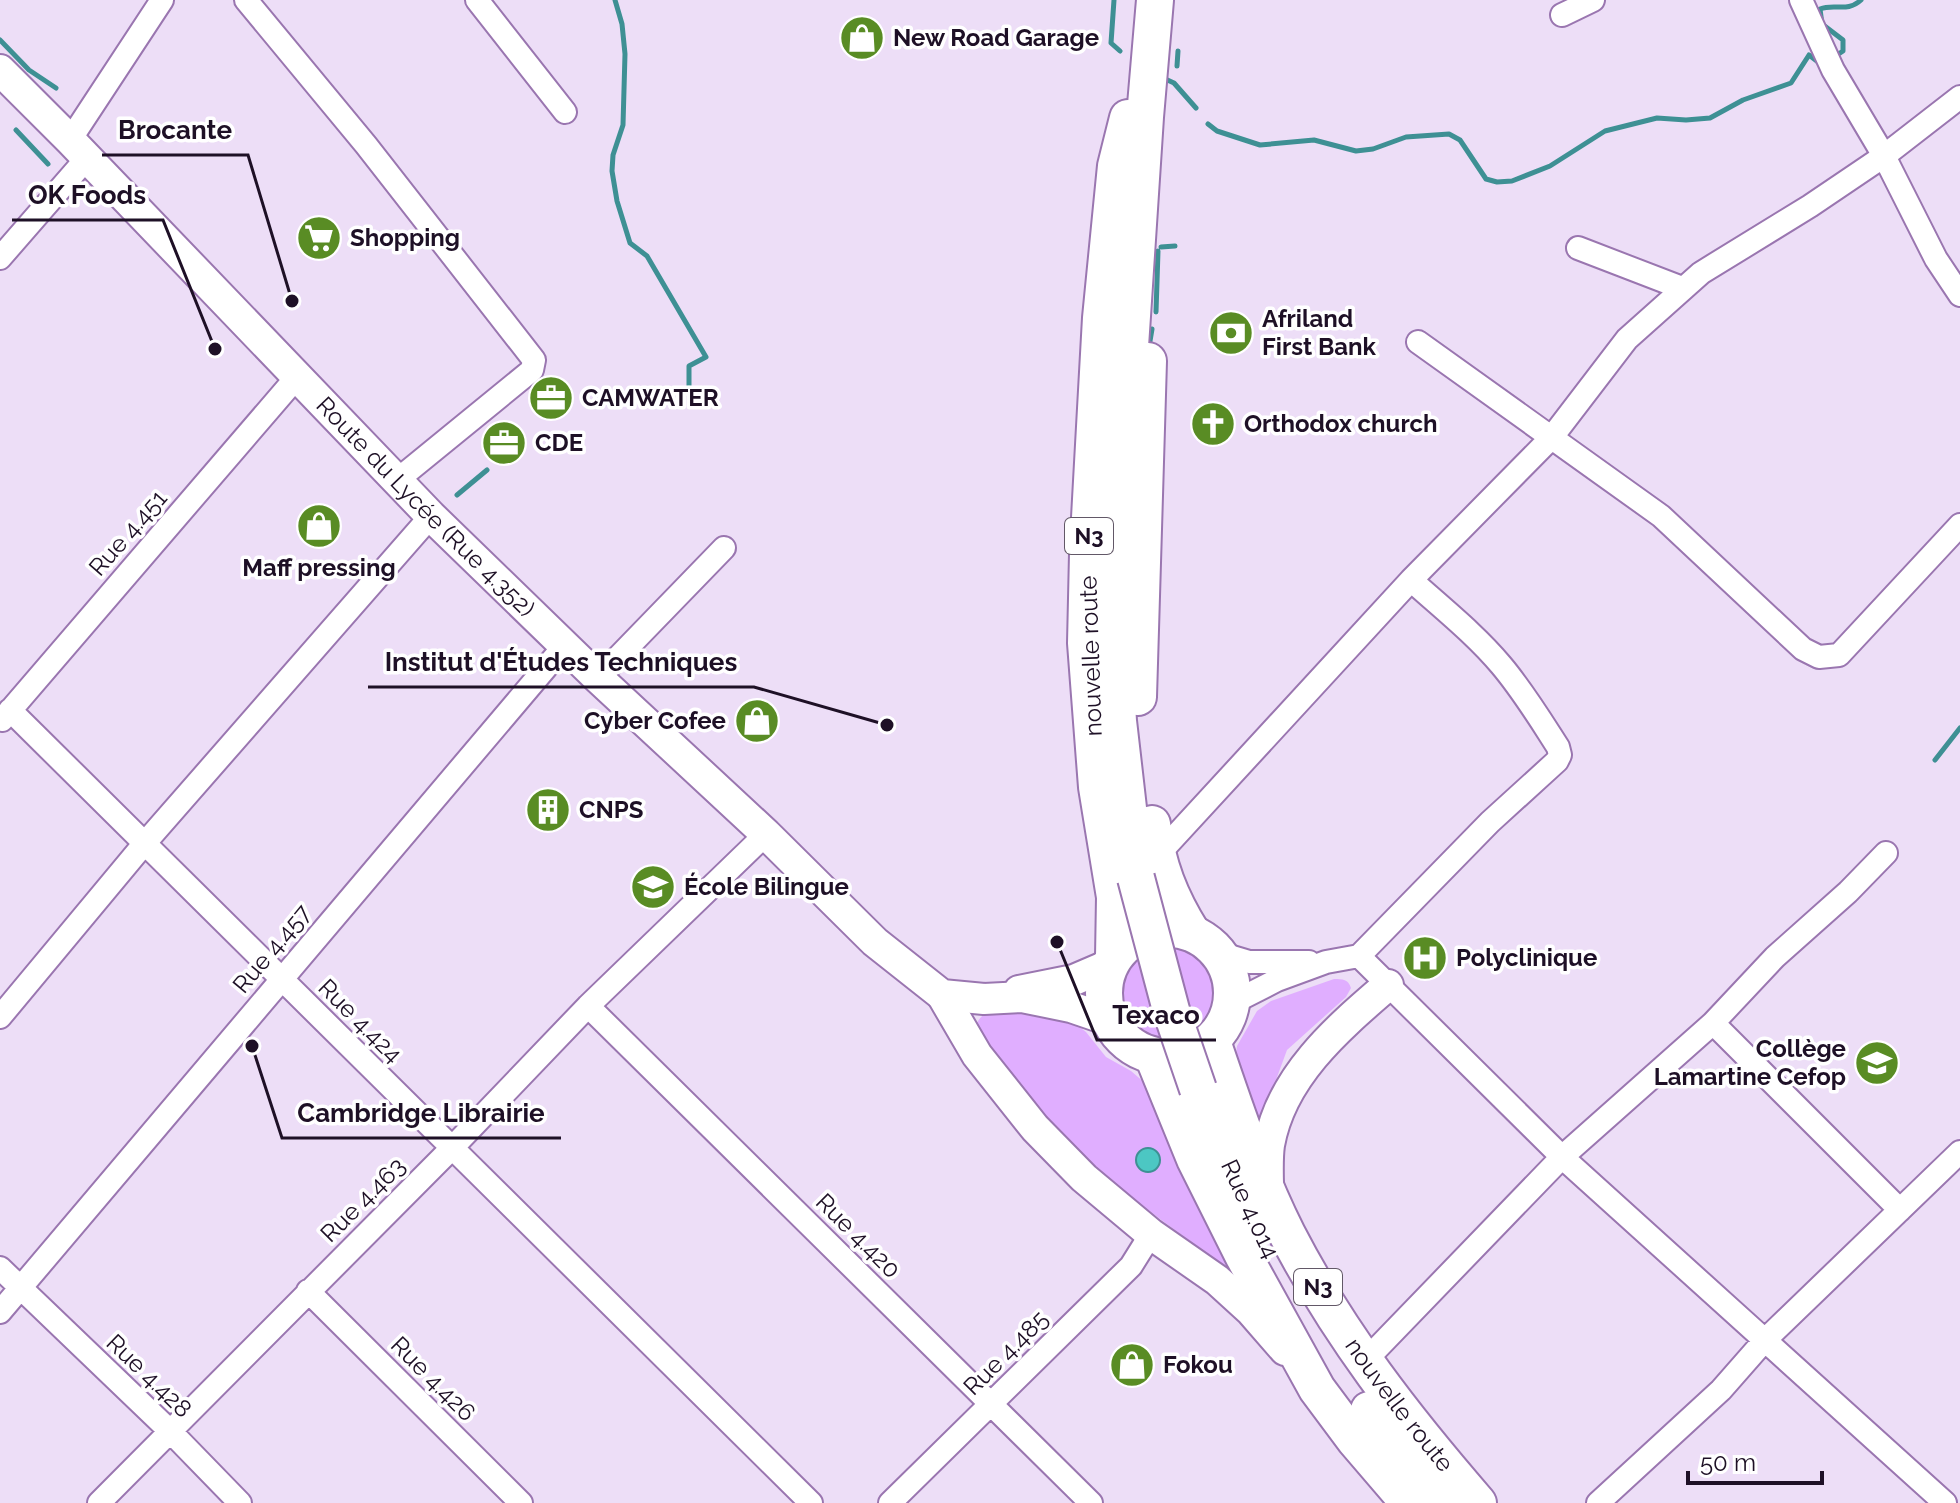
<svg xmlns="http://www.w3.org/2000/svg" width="1960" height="1503" font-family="Raleway,sans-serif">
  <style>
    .green { fill: #e0aeff }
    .water { fill: #4cc7c3; stroke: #3e9094; stroke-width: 2 }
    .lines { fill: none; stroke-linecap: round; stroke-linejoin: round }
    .stream { stroke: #3e9094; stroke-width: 5 }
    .minor-casing { stroke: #9a76b0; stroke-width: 26 }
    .secondary-casing { stroke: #9a76b0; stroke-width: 34 }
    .trunk-casing { stroke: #9a76b0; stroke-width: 40 }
    .minor { stroke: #fff; stroke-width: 22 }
    .secondary { stroke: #fff; stroke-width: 30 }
    .trunk { stroke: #fff; stroke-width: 36 }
    .trunk-bridge-casing { stroke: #9a76b0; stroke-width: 40; stroke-linecap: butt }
    .trunk-bridge { stroke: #fff; stroke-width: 36 }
    .labels { text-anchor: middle; stroke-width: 7; stroke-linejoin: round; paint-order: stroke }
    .shield { fill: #fff; stroke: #625867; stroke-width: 2 }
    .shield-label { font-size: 22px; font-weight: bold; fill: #1e1026 }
    .poi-label { font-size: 24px; font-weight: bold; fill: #1e1026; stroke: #fff; text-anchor: start }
    .street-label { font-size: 24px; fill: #1e1026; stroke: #fff }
    .leader { fill: none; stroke: #1e1026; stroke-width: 3 }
    .callout-dot { fill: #1e1026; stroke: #fff; stroke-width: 3 }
    .callout-label { font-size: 26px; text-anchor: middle; font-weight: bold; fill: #1e1026; stroke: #fff; stroke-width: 7; stroke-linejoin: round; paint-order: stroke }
  </style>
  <rect width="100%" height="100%" fill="#eddef7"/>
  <path class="green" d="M1118 992a50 50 0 1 1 100 0a50 50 0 1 1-100 0Z
    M1334 979C1343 979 1348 979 1351 988L1346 997 1287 1050 1258 1129 1235 1061 1237 1046 1257 1011 1271 1001Z
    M999 1010 1076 1024 1086 1032 1106 1057 1131 1071 1152 1089 1236 1273C1138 1206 1038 1131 975 1027 980 1015 986 1012 999 1010Z"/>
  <path class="water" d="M1136 1160a12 12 0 1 1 24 0a12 12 0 1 1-24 0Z"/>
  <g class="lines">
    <path class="stream" d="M615 0 622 24 625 54 623 125 613 155 612 171 617 201 630 243 647 256 706 357 689 366V386
      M1114 0 1111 43 1120 51
      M0 40 29 70 56 88
      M1834 57 1843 51V40L1822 24 1820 9C1835 3 1847 13 1861 0
      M1177 66 1178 51
      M1163 78 1174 83 1196 108
      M1208 124 1217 131 1260 145 1314 140 1356 151 1373 149 1406 137 1449 134 1460 140 1486 179 1497 182 1512 181 1550 166 1605 131 1657 118 1686 120 1710 118 1743 100 1791 83 1809 55 1822 65
      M16 130 48 164
      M1161 247 1175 246
      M1156 312 1158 251
      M1149 347 1152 329
      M457 495 487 470
      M1935 760 1960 728"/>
    <g class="minor-casing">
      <path id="minor" d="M246 0 366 145 534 360 532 370 396 481
        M477 0 565 112
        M1801 0 1833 70 1884 156 1936 259 1960 295
        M1562 15 1593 0
        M70 140 162 0
        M1578 248 1682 288
        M0 258 87 158
        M1418 342 1661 516 1803 649 1819 657 1839 655 1960 525
        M598 678 724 548
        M10 710 811 1503
        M2 720 296 378
        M1156 857 1411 580 1552 437 1627 339 1701 273 1810 206 1884 156 1960 97
        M1219 953 1249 962H1309
        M1359 956 1562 1157 1945 1503
        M1232 1003 1277 980 1326 962 1359 956 1490 822 1557 761 1560 755 1558 747C1540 719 1523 691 1501 665 1475 634 1442 608 1411 580
        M588 1006 1091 1503
        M0 1017 144 844 431 516
        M1713 1023 1775 957 1848 892 1886 853
        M0 1268 170 1431 240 1503
        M308 1291 521 1503
        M0 1312 565 645
        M1364 1362 1562 1157 1713 1023 1900 1210
        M99 1503 451 1149 588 1006 766 834
        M890 1503 1131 1266 1151 1234
        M1598 1503 1721 1390 1764 1341 1960 1152"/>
    </g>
    <g class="secondary-casing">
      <g id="secondary">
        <path id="s1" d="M0 70 70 140 431 516 598 678 766 834 875 942 942 995 984 999 1022 997 1071 1007 1109 1020"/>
        <path d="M1019 991 1074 980 1109 965"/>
        <path d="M942 995 977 1055 1035 1128 1084 1178 1151 1234 1217 1280 1251 1311 1285 1350"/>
        <path d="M1268 1188C1268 1174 1267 1159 1269 1145 1281 1076 1338 1028 1388 985"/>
      </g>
    </g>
    <g class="trunk-casing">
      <g id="trunk">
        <path d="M1138 697 1148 361"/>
        <path d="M1152 824C1157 865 1170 898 1192 933"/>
        <path d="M1136 878 1118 721 1112 623 1121 404 1128 377 1145 117 1155 0"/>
        <circle cx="1168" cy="993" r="64"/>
        <path d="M1114 957 1115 897 1097 787 1086 643 1088 554 1101 318 1116 166 1128 118"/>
        <path id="s2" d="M1212 1041C1234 1106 1256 1172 1287 1234 1338 1333 1405 1419 1478 1503"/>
        <path d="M1153 1056 1195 1159 1243 1255 1317 1389 1355 1440 1409 1503"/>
        <path d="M1198 1089 1241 1198 1257 1227"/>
        <path d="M1369 1410 1442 1503"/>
      </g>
    </g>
    <use href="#minor" class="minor"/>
    <use href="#secondary" class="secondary"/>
    <use href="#trunk" class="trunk"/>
    <g class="trunk-bridge-casing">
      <path id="trunk-bridge" d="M1136 878 1171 1010 1198 1089"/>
    </g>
    <use href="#trunk-bridge" class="trunk-bridge"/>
  </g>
  <defs>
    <g id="shop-disc" transform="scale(2.3)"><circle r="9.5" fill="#598c24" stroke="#fff"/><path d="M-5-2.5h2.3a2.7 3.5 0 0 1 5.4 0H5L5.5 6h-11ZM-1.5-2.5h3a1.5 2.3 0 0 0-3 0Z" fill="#fff"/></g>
    <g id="supermarket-disc" transform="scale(2.3)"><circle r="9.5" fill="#598c24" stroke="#fff"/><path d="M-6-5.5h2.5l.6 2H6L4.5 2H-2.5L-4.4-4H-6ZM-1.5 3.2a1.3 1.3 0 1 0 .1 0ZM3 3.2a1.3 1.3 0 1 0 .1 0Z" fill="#fff"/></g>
    <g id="bank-disc" transform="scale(2.3)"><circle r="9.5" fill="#598c24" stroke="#fff"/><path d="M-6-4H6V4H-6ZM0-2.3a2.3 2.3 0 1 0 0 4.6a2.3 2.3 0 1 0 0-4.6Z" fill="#fff"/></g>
    <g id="office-disc" transform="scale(2.3)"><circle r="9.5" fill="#598c24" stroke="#fff"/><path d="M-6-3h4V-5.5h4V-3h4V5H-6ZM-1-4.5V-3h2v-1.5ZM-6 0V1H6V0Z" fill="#fff"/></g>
    <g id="church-disc" transform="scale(2.3)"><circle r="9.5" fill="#598c24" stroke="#fff"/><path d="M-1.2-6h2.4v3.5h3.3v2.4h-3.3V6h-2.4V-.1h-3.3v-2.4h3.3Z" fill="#fff"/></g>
    <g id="building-disc" transform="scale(2.3)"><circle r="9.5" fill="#598c24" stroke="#fff"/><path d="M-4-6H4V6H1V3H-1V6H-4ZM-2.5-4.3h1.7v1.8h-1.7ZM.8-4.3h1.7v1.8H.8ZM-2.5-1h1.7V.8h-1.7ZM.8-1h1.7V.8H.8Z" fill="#fff"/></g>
    <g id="school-disc" transform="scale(2.3)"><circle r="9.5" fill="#598c24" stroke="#fff"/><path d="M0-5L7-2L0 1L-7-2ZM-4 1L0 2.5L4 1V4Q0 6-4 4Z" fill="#fff"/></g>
    <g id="hospital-disc" transform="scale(2.3)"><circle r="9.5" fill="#598c24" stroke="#fff"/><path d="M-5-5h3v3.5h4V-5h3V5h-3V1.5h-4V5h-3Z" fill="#fff"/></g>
  </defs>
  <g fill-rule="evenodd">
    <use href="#shop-disc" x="862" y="38"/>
    <use href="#supermarket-disc" x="319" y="238"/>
    <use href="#bank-disc" x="1231" y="333"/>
    <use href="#office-disc" x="551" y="398"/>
    <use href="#church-disc" x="1213" y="424"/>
    <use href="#office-disc" x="504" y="443"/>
    <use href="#shop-disc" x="319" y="526"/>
    <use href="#shop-disc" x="757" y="721"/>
    <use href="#building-disc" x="548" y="810"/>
    <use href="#school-disc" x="653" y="887"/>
    <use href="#hospital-disc" x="1425" y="958"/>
    <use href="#school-disc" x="1877" y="1063"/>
    <use href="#shop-disc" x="1132" y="1365"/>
  </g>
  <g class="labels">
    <g class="shield">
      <rect x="1065" y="518" width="48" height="36" rx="6"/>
      <rect x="1294" y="1269" width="48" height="36" rx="6"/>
    </g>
    <g class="shield-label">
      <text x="1089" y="544">N3</text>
      <text x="1318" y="1295">N3</text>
    </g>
    <g class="poi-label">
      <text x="893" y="46">New Road Garage</text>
      <text x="350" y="246">Shopping</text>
      <text x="1262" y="327">Afriland<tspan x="1262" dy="28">First Bank</tspan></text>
      <text x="582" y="406">CAMWATER</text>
      <text x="1244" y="432">Orthodox church</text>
      <text x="535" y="451">CDE</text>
      <text x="319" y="576" text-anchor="middle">Maff pressing</text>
      <text x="726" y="729" text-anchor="end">Cyber Cofee</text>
      <text x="579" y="818">CNPS</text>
      <text x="684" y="895">École Bilingue</text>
      <text x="1456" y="966">Polyclinique</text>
      <text x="1846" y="1057" text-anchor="end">Collège<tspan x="1846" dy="28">Lamartine Cefop</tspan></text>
      <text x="1163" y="1373">Fokou</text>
    </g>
    <g class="street-label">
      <text dy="8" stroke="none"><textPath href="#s1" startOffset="610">Route du Lycée (Rue 4.352)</textPath></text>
      <text transform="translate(128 533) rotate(-49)" y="8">Rue 4.451</text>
      <text transform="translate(1091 656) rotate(-92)" y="8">nouvelle route</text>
      <text transform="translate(272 949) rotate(-50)" y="8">Rue 4.457</text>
      <text transform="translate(360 1021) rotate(45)" y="8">Rue 4.424</text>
      <text transform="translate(363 1200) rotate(-45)" y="8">Rue 4.463</text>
      <text transform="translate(1250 1209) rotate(65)" y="8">Rue 4.014</text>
      <text transform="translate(858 1236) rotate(45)" y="8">Rue 4.420</text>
      <text transform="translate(1006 1353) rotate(-45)" y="8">Rue 4.485</text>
      <text transform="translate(149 1376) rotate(44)" y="8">Rue 4.428</text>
      <text transform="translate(433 1379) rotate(45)" y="8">Rue 4.426</text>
      <text dy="8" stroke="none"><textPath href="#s2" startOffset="412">nouvelle route</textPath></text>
    </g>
  </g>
  <path class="leader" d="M292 301L248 155H102M215 349L163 220H12M887 725L754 687H368M1057 942L1097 1040H1216M252 1046L282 1138H561"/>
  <g class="callout-dot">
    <circle cx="292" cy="301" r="8"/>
    <circle cx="215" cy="349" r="8"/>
    <circle cx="887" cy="725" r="8"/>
    <circle cx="1057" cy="942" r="8"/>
    <circle cx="252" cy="1046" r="8"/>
  </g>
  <g class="callout-label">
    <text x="175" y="139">Brocante</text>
    <text x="87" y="204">OK Foods</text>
    <text x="561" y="671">Institut d'Études Techniques</text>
    <text x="1156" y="1024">Texaco</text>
    <text x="421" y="1122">Cambridge Librairie</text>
  </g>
  <path d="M1688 1471v12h134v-12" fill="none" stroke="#1e1026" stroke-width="4"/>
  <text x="1700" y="1471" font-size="24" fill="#1e1026" stroke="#ffffff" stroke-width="6" paint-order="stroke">50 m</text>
</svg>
